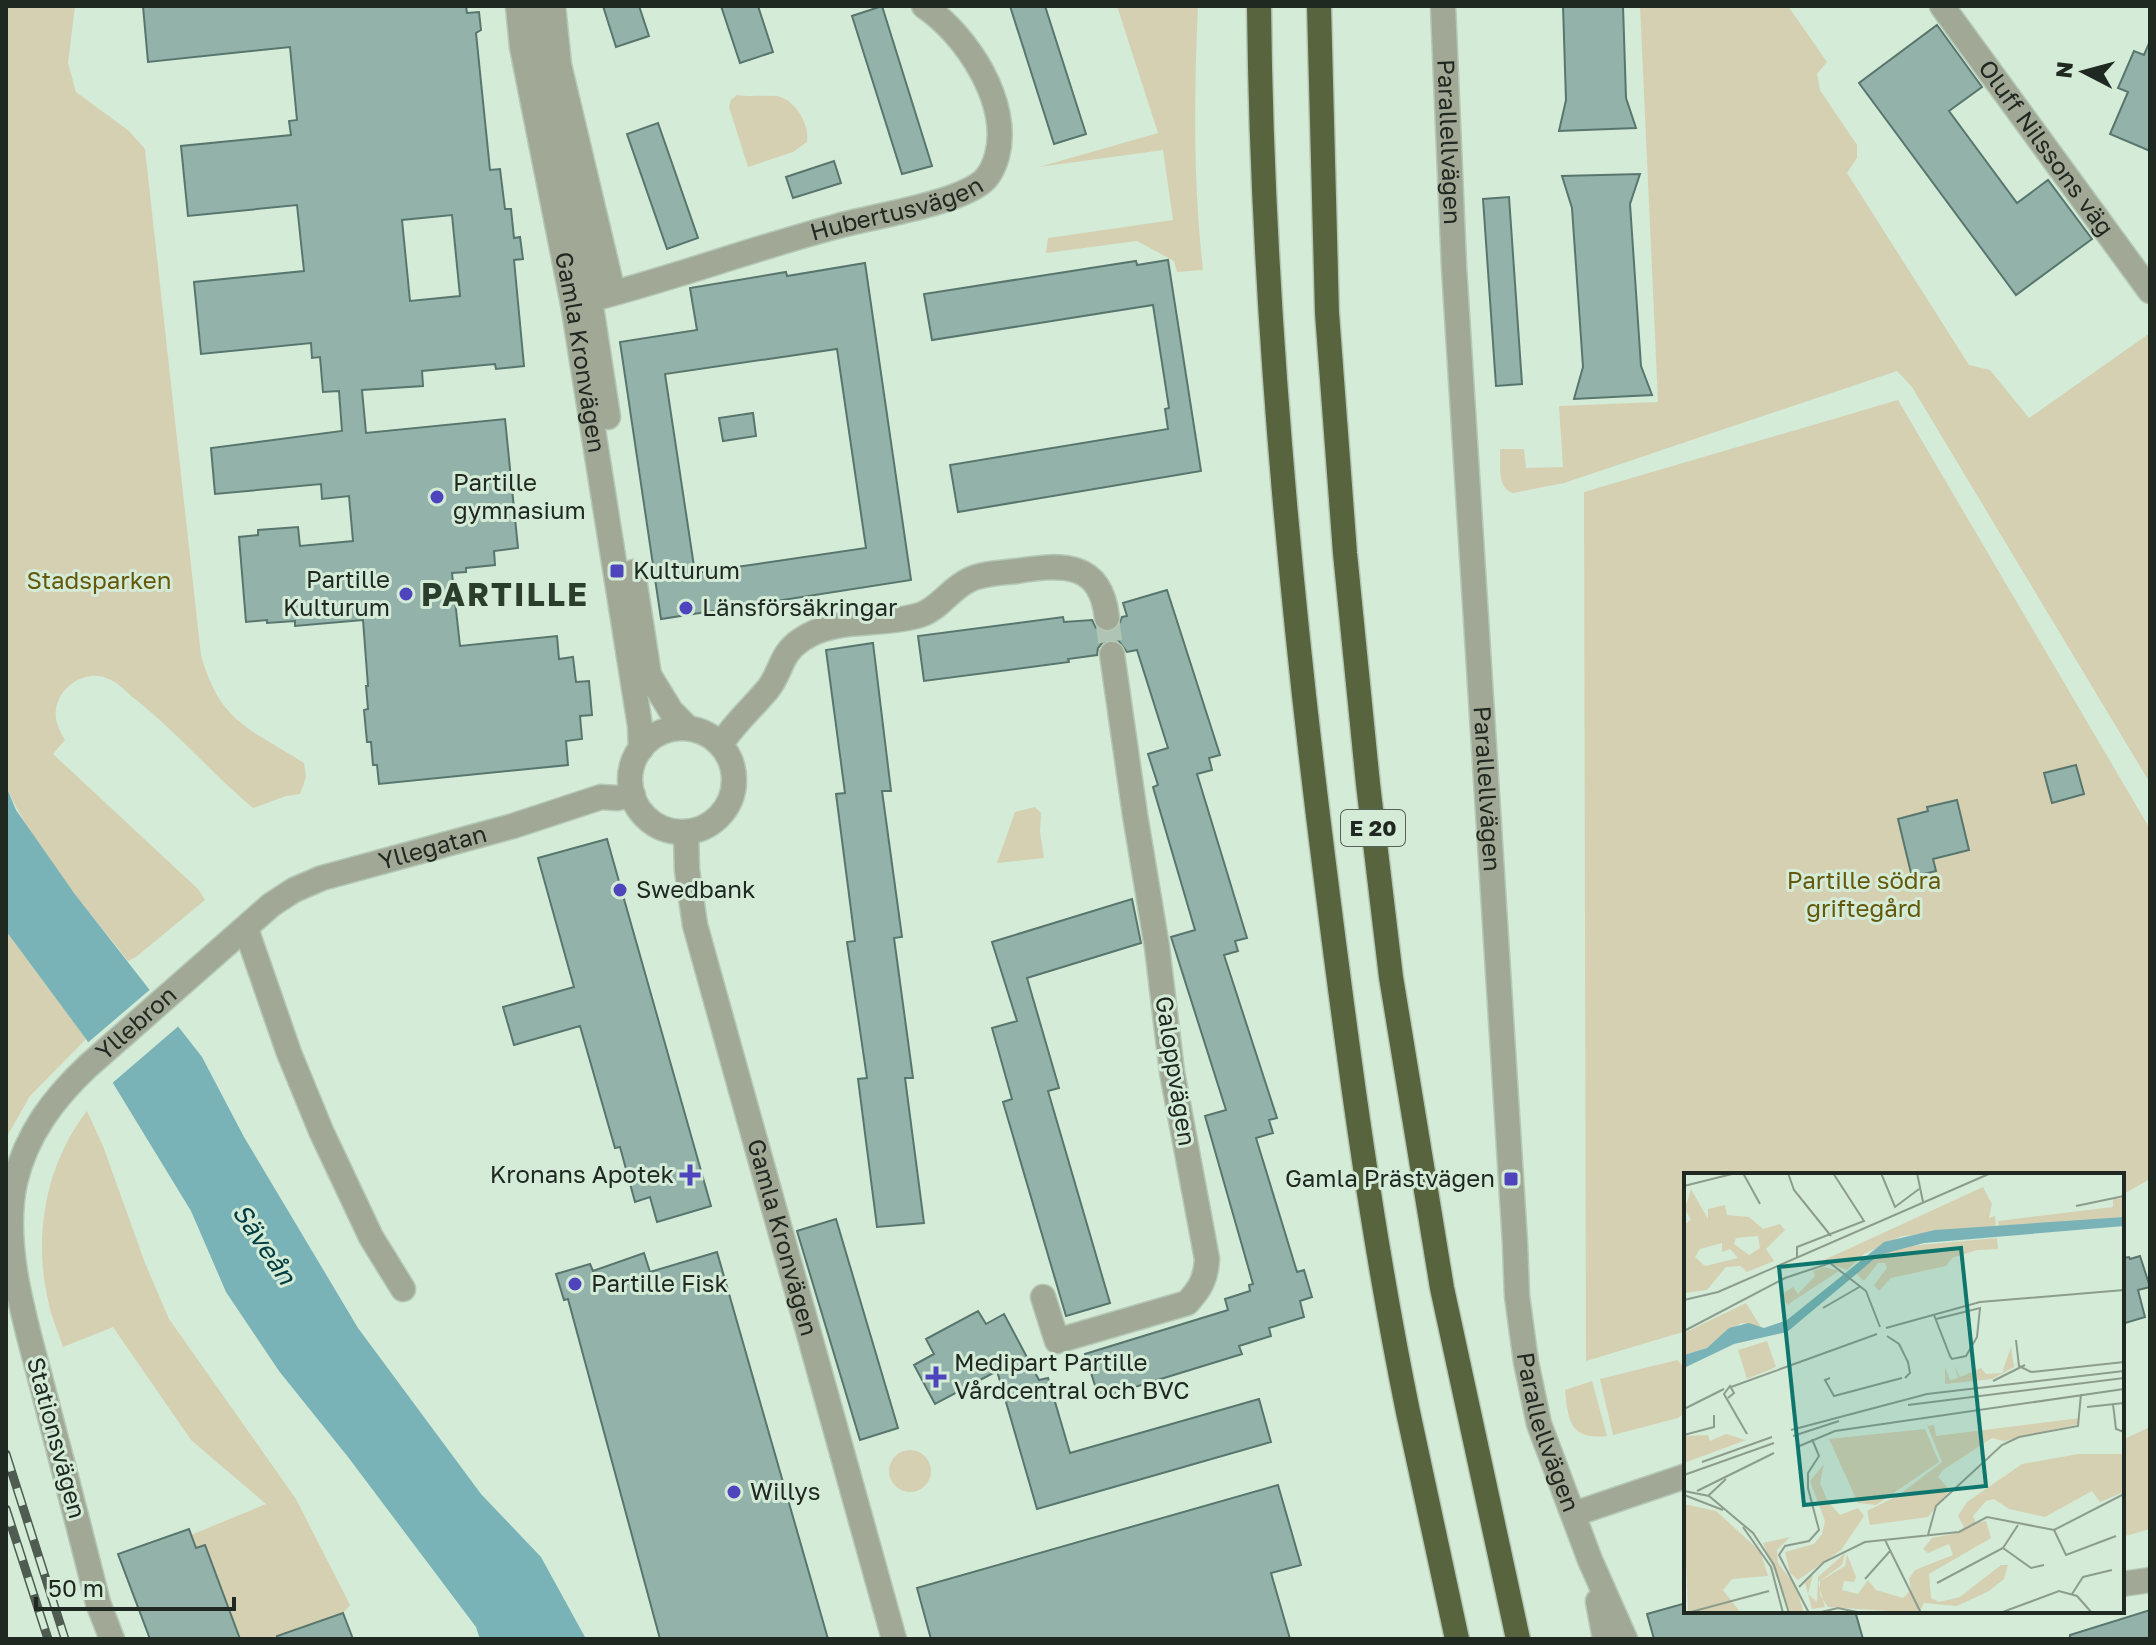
<svg xmlns="http://www.w3.org/2000/svg" width="2156" height="1645" font-family="'Golos Text',sans-serif">
  <style>
    .green { fill: #d5d0b2 }
    .water { fill: #79b3b7 }
    .pier { fill: #d4ebd7 }
    .building { fill: #93b3aa; stroke: #58766e; stroke-width: 2; fill-rule: evenodd }
    .lines { fill: none; stroke-linecap: round; stroke-linejoin: round }
    .minor-tunnel { stroke: #b0c4b3; stroke-width: 24; stroke-dasharray: 24 12; stroke-linecap: butt }
    .minor-casing { stroke: #b4c8b6; stroke-width: 27 }
    .tertiary-casing { stroke: #b4c8b6; stroke-width: 27 }
    .motorway-casing { stroke: #b4c8b6; stroke-width: 27 }
    .minor { stroke: #a1a896; stroke-width: 24 }
    .tertiary { stroke: #a1a896; stroke-width: 24 }
    .motorway { stroke: #57643d; stroke-width: 24 }
    .rail-casing { stroke: #4f5c51; stroke-width: 9 }
    .rail { stroke: #d4ebd7; stroke-width: 6; stroke-dasharray: 18; stroke-linecap: butt }
    .poi-dot { fill: #4e45bc; stroke: #d4ebd7; stroke-width: 3 }
    .labels { text-anchor: middle; stroke-width: 6; stroke-linejoin: round; paint-order: stroke }
    .shield { fill: #d4ebd7; stroke: #566358; stroke-width: 2 }
    .shield-label { font-size: 22px; font-weight: bold; fill: #202921 }
    .street-label { font-size: 24px; fill: #202921; stroke: #d4ebd7 }
    .poi-label { font-size: 24px; fill: #202921; stroke: #d4ebd7; text-anchor: start }
    .park-label { font-size: 24px; fill: #65580a; stroke: #d4ebd7 }
    .water-label { font-size: 26px; font-style: italic; fill: #013c40; stroke: #d4ebd7 }
    .district-label { font-size: 32px; font-weight: bold; letter-spacing: 2px; fill: #2b3e2e; stroke: #d4ebd7 }
    .inset-road { fill: none; stroke: #8c9d8e; stroke-width: 2 }
    .view { fill: #0f766e; fill-opacity: 0.15; stroke: #0f766e; stroke-width: 4 }
    .inset-edge { fill: none; stroke: #202921; stroke-width: 4 }
  </style>
  <rect width="100%" height="100%" fill="#d4ebd7"/>
  <path class="green" d="M6 6H75L68 63 76 92 129 131 145 149 201 655C220 723 249 728 304 763L306 777 300 794 286 796 253 808C212 774 177 732 135 699 127 693 120 684 111 680 92 669 68 680 59 699 52 715 57 726 65 740L53 754 198 889 205 900 136 957 128 961C86 907 33 848 6 786Z
    M1117 6H1198C1194 97 1193 179 1203 270L1177 272 1174 261 1137 241 1046 253 1048 238 1173 220 1163 150 1039 167 1158 133Z
    M1640 6H1788L1827 62 1817 74 1820 90 1857 145V158L1847 173 1969 365 1990 370 2029 418 2150 333V783L1912 387 1897 371 1564 483 1513 493C1496 487 1501 465 1500 449H1524L1526 468 1563 467 1559 406 1658 402Z
    M737 95C750 97 764 95 777 96 795 99 810 125 807 142L793 152 748 167 729 107 731 100Z
    M1898 400 2150 829V1179L2122 1195V1175H1686V1331L1586 1361 1584 492Z
    M1035 807 1041 813 1040 832 1044 858 997 863 1015 812Z
    M6 931 86 1039 30 1096 6 1138Z
    M87 1111 103 1146 145 1263 169 1319 296 1499 350 1605 343 1613 270 1639H240L205 1545 195 1548 191 1535 266 1504 191 1440 113 1327 63 1347C58 1332 51 1316 48 1300 33 1236 46 1163 87 1111Z
    M1677 1360C1691 1370 1686 1395 1686 1412L1678 1418 1613 1435 1600 1379Z
    M1592 1381 1607 1436C1570 1440 1568 1421 1565 1390Z
    M2150 1427V1529L2122 1537V1440Z
    M889 1471a21 21 0 1 1 42 0a21 21 0 1 1-42 0Z"/>
  <path class="water" d="M6 786 16 810 74 893 202 1057 244 1137 358 1328 481 1494 541 1557 586 1639H480L476 1627 348 1457 279 1371 226 1292 191 1211 86 1039 6 931Z"/>
  <path class="pier" d="M153 987 181 1024 110 1085 85 1045Z"/>
  <path class="building" d="M143 6H466L467 13 479 12 481 30 476 33 490 170 500 169 505 209H511L514 238 520 237 523 259 514 260 524 366 496 369 495 364 422 371 423 386 362 390 366 433 505 419 518 548 494 551 495 565 466 568V572L452 573 460 646 557 636 559 659 573 657 576 682 589 681 592 715 580 716 582 739 566 741 568 765 379 784 377 765H373L371 742H367L364 710 368 709 366 686H368L363 620 295 626V621L267 623V620L246 622 239 537 258 535V530L298 527 300 546 353 541 349 496 322 499 321 484 215 494 211 448 342 431 339 391 323 392 320 357 312 358 311 343 201 354 194 282 304 271 297 205 188 216 181 146 291 135 289 121 297 120 290 47 148 62ZM452 215 460 296 410 301 402 220Z
    M603 6H639L649 36 616 47Z
    M721 6H758L773 52 740 63Z
    M882 6 932 166 902 174 852 16Z
    M1010 6H1045L1086 134 1054 144Z
    M1563 6H1623L1626 98 1636 128 1559 131 1566 100Z
    M1937 25 1982 87 1949 111 2017 203 2048 180 2092 239 2016 295 1859 83Z
    M2150 41V151L2110 134 2128 92 2118 88 2134 51 2144 55Z
    M658 123 698 238 667 249 627 134Z
    M834 161 841 183 793 198 786 177Z
    M1640 174 1630 204 1641 366 1652 395 1574 399 1583 367 1572 208 1562 176Z
    M1509 197 1522 384 1496 386 1483 199Z
    M1168 260 1201 471 958 512 950 465 1168 429 1165 409 1169 408 1153 305 932 340 924 294 1136 261 1137 265Z
    M865 263 911 580 661 619 620 342 697 330 690 288 786 272 787 276ZM837 349 866 548 695 573 665 374Z
    M753 413 756 436 723 441 719 418Z
    M1167 590 1220 755 1209 758 1212 770 1197 774 1247 938 1235 941 1238 951 1224 955 1277 1118 1269 1120 1273 1133 1256 1138 1297 1272 1304 1270 1312 1297 1300 1301 1304 1317 1269 1328 1271 1336 1239 1346 1242 1354 1099 1398 1085 1354 1228 1310 1225 1299 1250 1291 1249 1285 1253 1284 1205 1116 1226 1110 1171 937 1195 930 1153 787 1158 785 1148 754 1168 748 1137 650 1127 652 1118 640 1103 642 1098 648 1097 655 1068 659 1069 662 924 681 918 636 1063 617 1064 622 1092 620 1096 628 1109 633 1117 629 1122 617 1127 616 1123 603Z
    M873 643 891 791H882L902 937 894 938 913 1078H905L924 1223 877 1227 858 1079 867 1078 847 942 855 941 836 794 845 793 826 650Z
    M2076 765 2084 794 2052 803 2044 773Z
    M1957 800 1969 850 1933 859 1936 871 1912 877 1898 819 1928 811 1927 807Z
    M607 839 711 1206 657 1222 650 1197 635 1202 620 1147 615 1148 580 1026 514 1045 503 1007 574 987 538 858Z
    M1132 899 1141 943 1027 978 1059 1088 1048 1091 1110 1303 1066 1316 1003 1102 1012 1099 992 1028 1017 1021 992 942Z
    M836 1219 898 1428 860 1440 797 1231Z
    M717 1252 828 1639H660L568 1299 564 1300 556 1274 590 1264 593 1271 644 1253 650 1272Z
    M2140 1256 2150 1287 2138 1290 2145 1317 2122 1324V1258L2129 1257 2130 1259Z
    M978 1311 986 1324 1004 1314 1039 1380 1048 1378 1070 1453 1259 1399 1271 1442 1037 1509 997 1371 935 1404 914 1365 934 1354 926 1339Z
    M1278 1485 1301 1565 1271 1573 1290 1639H931L917 1588Z
    M189 1529 196 1548 205 1545 240 1639H150L118 1554Z
    M1686 1603V1611H1855L1863 1639H1654L1647 1614Z
    M2150 1610V1639H2070V1635Z
    M343 1613 353 1639H278L277 1636Z"/>
  <g class="lines">
    <path class="minor-tunnel" d="M1107 618 1112 654"/>
    <g class="minor-casing">
      <g id="minor">
        <path id="s1" d="M518 6 522 47 573 304 640 726 641 749"/>
        <path d="M534 6 540 50 590 300 608 417"/>
        <path d="M553 6 559 65 613 292"/>
        <path id="s2" d="M1942 6 2150 291"/>
        <path id="s3" d="M576 303C664 282 750 249 838 226 875 216 955 204 982 182 990 176 994 166 997 156 1011 103 967 35 924 6"/>
        <path d="M633 572 649 675 671 711 687 727"/>
        <circle cx="682" cy="780" r="52"/>
        <path d="M721 744C734 724 752 708 768 689 782 671 780 654 801 640 835 616 882 627 920 615 939 609 950 589 969 580 983 573 1001 573 1017 571 1062 564 1101 561 1107 618"/>
        <path id="s4" d="M686 832 687 870 695 925 894 1639"/>
        <path d="M246 929 289 1053 321 1131 371 1237 403 1289"/>
        <path d="M1043 1297 1057 1341 1187 1303C1200 1289 1206 1279 1207 1259L1172 1072 1157 947 1135 815 1112 654"/>
        <path d="M1574 1514 1686 1476"/>
        <path d="M2122 1584 2150 1580"/>
        <path id="s5" d="M112 1639 98 1603C81 1534 63 1466 45 1397 29 1332 0 1250 15 1182 26 1135 53 1099 88 1066L271 905 294 890 322 878 513 826 601 797 617 798 633 795"/>
      </g>
    </g>
    <g class="tertiary-casing">
      <g id="tertiary">
        <path id="s6" d="M1443 6 1454 267 1515 1243 1517 1296 1526 1362 1539 1424 1590 1560 1625 1639"/>
        <path d="M1598 1601 1605 1639"/>
      </g>
    </g>
    <g class="motorway-casing">
      <path id="motorway" d="M1259 6C1262 293 1288 580 1324 864 1347 1047 1371 1231 1408 1412 1424 1488 1441 1563 1457 1639
        M1319 6 1327 313 1345 553 1368 784 1391 977 1442 1288 1518 1639"/>
    </g>
    <use href="#minor" class="minor"/>
    <use href="#tertiary" class="tertiary"/>
    <use href="#motorway" class="motorway"/>
    <g class="rail-casing">
      <path id="rail" d="M6 1454 65 1639
        M6 1509 48 1639"/>
    </g>
    <use href="#rail" class="rail"/>
  </g>
  <g class="poi-dot">
    <circle cx="437" cy="497" r="8"/>
    <rect x="609" y="563" width="16" height="16" rx="4"/>
    <circle cx="406" cy="594" r="8"/>
    <circle cx="686" cy="608" r="8"/>
    <circle cx="620" cy="890" r="8"/>
    <path d="M686 1163h8v8h8v8h-8v8h-8v-8h-8v-8h8z"/>
    <rect x="1503" y="1171" width="16" height="16" rx="4"/>
    <circle cx="575" cy="1284" r="8"/>
    <path d="M932 1365h8v8h8v8h-8v8h-8v-8h-8v-8h8z"/>
    <circle cx="734" cy="1492" r="8"/>
  </g>
  <g class="labels">
    <rect class="shield" x="1341" y="810" width="64" height="36" rx="6"/>
    <g class="shield-label">
      <text x="1373" y="836">E 20</text>
    </g>
    <g class="street-label">
      <text dy="8" stroke="none"><textPath href="#s6" startOffset="136">Parallellvägen</textPath></text>
      <text dy="8" stroke="none"><textPath href="#s2" startOffset="176">Oluff Nilssons väg</textPath></text>
      <text dy="8" stroke="none"><textPath href="#s3" startOffset="334">Hubertusvägen</textPath></text>
      <text dy="8" stroke="none"><textPath href="#s1" startOffset="352">Gamla Kronvägen</textPath></text>
      <text dy="8" stroke="none"><textPath href="#s6" startOffset="784">Parallellvägen</textPath></text>
      <text dy="8" stroke="none"><textPath href="#s5" startOffset="1026">Yllegatan</textPath></text>
      <text dy="8" stroke="none"><textPath href="#s5" startOffset="674">Yllebron</textPath></text>
      <text transform="translate(1175 1071) rotate(81)" y="8">Galoppvägen</text>
      <text dy="8" stroke="none"><textPath href="#s4" startOffset="418">Gamla Kronvägen</textPath></text>
      <text dy="8" stroke="none"><textPath href="#s6" startOffset="1432">Parallellvägen</textPath></text>
      <text transform="translate(56 1438) rotate(75)" y="8">Stationsvägen</text>
    </g>
    <g class="poi-label">
      <text x="453" y="491">Partille<tspan x="453" dy="28">gymnasium</tspan></text>
      <text x="633" y="579">Kulturum</text>
      <text x="390" y="588" text-anchor="end">Partille<tspan x="390" dy="28">Kulturum</tspan></text>
      <text x="702" y="616">Länsförsäkringar</text>
      <text x="636" y="898">Swedbank</text>
      <text x="674" y="1183" text-anchor="end">Kronans Apotek</text>
      <text x="1495" y="1187" text-anchor="end">Gamla Prästvägen</text>
      <text x="591" y="1292">Partille Fisk</text>
      <text x="954" y="1371">Medipart Partille<tspan x="954" dy="28">Vårdcentral och BVC</tspan></text>
      <text x="750" y="1500">Willys</text>
    </g>
    <g class="park-label">
      <text x="99" y="589">Stadsparken</text>
      <text x="1864" y="889">Partille södra<tspan x="1864" dy="28">griftegård</tspan></text>
    </g>
    <g class="water-label">
      <text transform="translate(264 1244) rotate(56)" y="9">Säveån</text>
    </g>
    <g class="district-label">
      <text x="505" y="606">PARTILLE</text>
    </g>
  </g>
  <g transform="translate(1684 1173)">
    <rect width="440" height="440" fill="#d4ebd7"/>
    <path d="M299 14 308 31 305 45 311 43 312 54 218 63 180 81 163 97 138 88ZM7 16 24 46V36L41 32 43 42 65 44 79 56 96 51 101 57 82 76 90 88 63 99 56 93 42 94 23 117 0 120V52L7 47 1 36ZM74 63 76 75 65 82 50 71 52 65ZM38 70V79L46 76 54 85 21 93 11 84 16 76ZM440 25V44L315 55 314 48 429 34V26ZM313 65 314 76 293 77 268 85 262 93 207 105 195 118 190 112 203 95 201 90H194L180 108 172 100 195 82 225 73ZM140 94 155 98 103 132 98 121 109 114 114 121 131 103 129 98ZM62 130 77 154 57 150 23 175 0 182V160ZM83 168 92 194 63 206 54 177ZM327 174 330 194 308 206 261 211V194L266 207 274 205 270 192 276 204 297 195 302 201 318 200ZM396 245 394 251 320 268 308 265 259 297 254 304 266 317 244 344 186 352 183 338 215 322 258 289 241 247 244 253 250 252 252 263ZM241 256 255 289 192 332 174 330 145 266ZM42 261 62 267 0 290V263L24 262 26 268 19 271ZM394 281H440V319L416 329 408 318 361 344 325 336 310 326 302 328 289 343 292 350 302 348 307 365 245 401 247 425 255 429 276 424 317 392H324L320 406 305 418 273 433 240 430 235 440 144 434 136 422V408L161 393 163 381 172 404 170 409 160 408 158 417 174 421 184 407 192 417 219 425 227 417 225 406 231 397 269 382 265 371 244 380 239 376 248 365 274 360 280 354 274 343 283 329 338 291ZM140 291 136 310 144 329 156 342 174 335 180 343 157 377 114 407 106 400 101 379 130 371 138 361 141 348 126 308ZM0 331 32 338 76 378 84 403 48 406 39 417 57 440H4ZM106 364 93 377 94 390 112 414 120 440H107L79 370ZM161 380 158 392 134 409 141 434 128 436 121 410 129 401 124 421 133 429 134 404Z" fill="#d5d0b2" fill-rule="evenodd"/>
    <path d="M440 44V53L240 70 195 82 103 159 50 171 0 195V182L23 175 45 155 65 150 80 155 103 147 200 69 251 57Z" fill="#79b3b7"/>
    <path class="inset-road" d="M59 0 76 31M104 0 110 17 147 63M197 0 211 34 235 16M233 0 239 29M0 13 52 0M392 33 440 23M113 84V74L180 48 149 0M0 127 34 119 307 0M139 135 177 113M250 142 266 183 268 186 282 183 293 164 296 135 252 146M202 155 296 129 440 117M0 158 101 105 146 90 182 118 196 154M203 163 215 171 224 189 226 200 221 205M332 167 335 193 347 199 440 189M146 205 141 207 150 223 218 205M309 208 341 192M47 214 193 161M44 225 50 220 46 213 40 221 63 261M429 231 432 256 440 259M224 232 440 205M403 234 440 230M0 236 40 216M107 257 243 221 440 198M0 262 30 254V242M109 263 155 248M113 274 151 258 440 216M18 289 88 264M0 302 90 270M0 318 25 323 69 360 90 392 105 440M13 318 90 280M0 322 39 337M24 323 42 306M59 354 87 394 99 440M370 357 382 382 432 363M244 362 252 333 318 272 335 264 394 253 397 221M201 367 237 440M319 375 347 395 360 392M181 406 207 377M253 410 319 375 334 352M115 414 140 389 181 369 275 359 303 344 370 357 440 321M388 421 399 404 428 397M3 440 85 418M125 440 95 382 101 373 125 368 135 357 124 315V300L135 283 128 266M133 440 154 435 178 440M316 440 375 418 393 423 408 440"/>
    <path class="view" d="M277 75 302 313 120 332 95 94Z"/>
    <rect width="440" height="440" class="inset-edge"/>
  </g>
  <rect width="2156" height="1645" fill="none" stroke="#202921" stroke-width="16"/>
  <g transform="translate(2084 72) rotate(276)" stroke="#d4ebd7" stroke-width="6" paint-order="stroke">
  <path d="M0-6L14 30L0 20L-14 30Z" fill="#202921"/>
  <text y="-12" font-size="22" font-weight="bold" text-anchor="middle" fill="#202921">N</text>
  </g>
  <path d="M36 1597v12h198v-12" fill="none" stroke="#202921" stroke-width="4"/>
  <text x="48" y="1597" font-size="24" fill="#202921" stroke="#d4ebd7" stroke-width="6" paint-order="stroke">50 m</text>
</svg>
